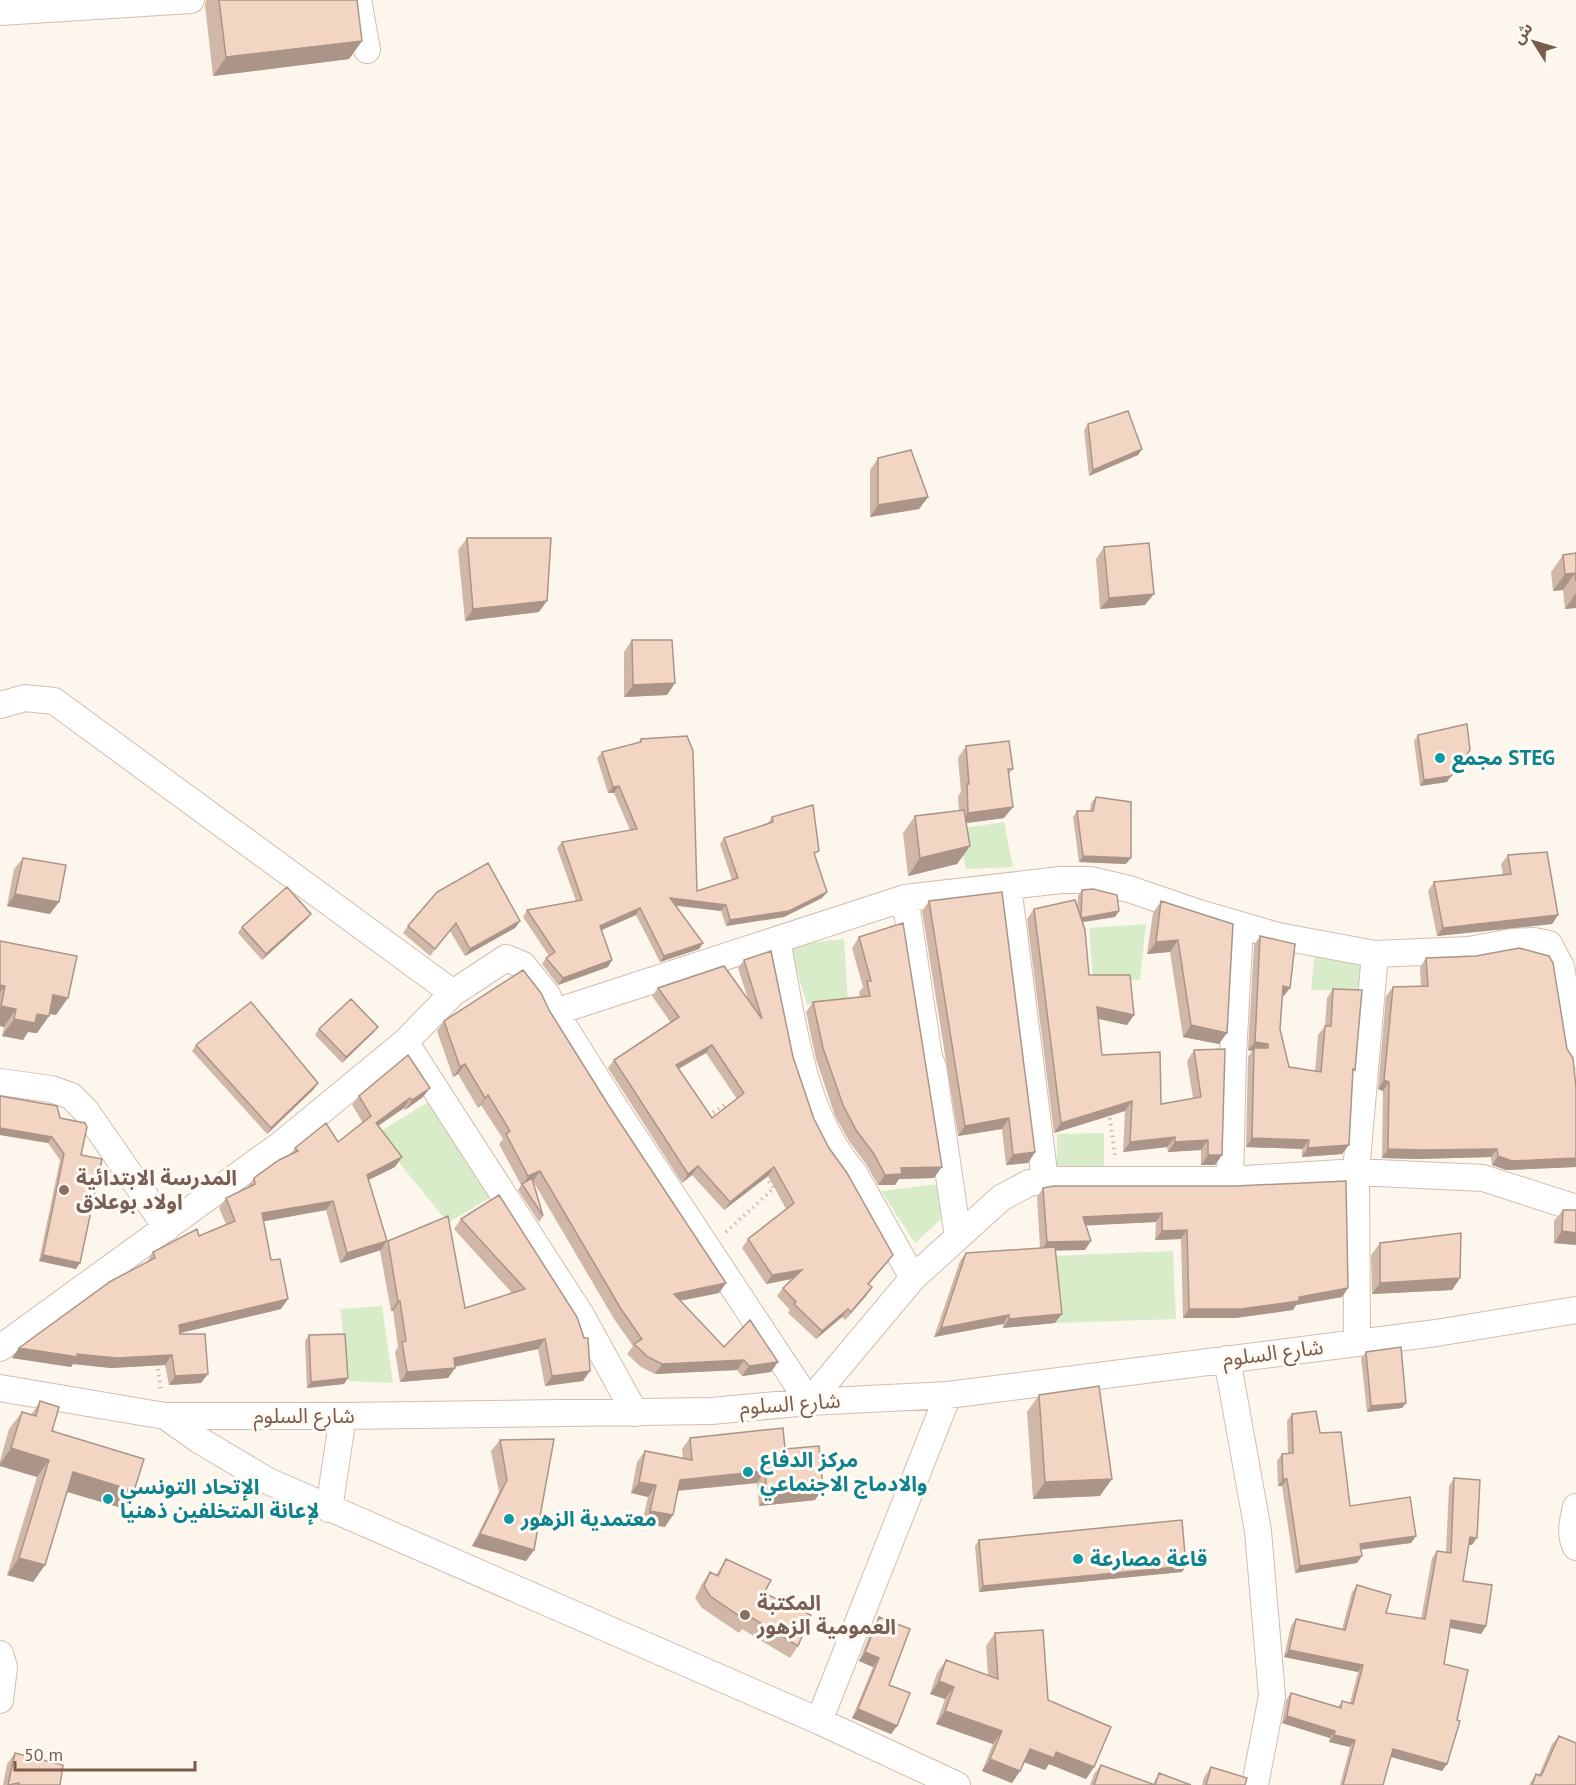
<svg xmlns="http://www.w3.org/2000/svg" width="1576" height="1785" font-family="'PT Sans','Noto Sans Arabic',sans-serif">
  <style>
    .green { fill: #d8ecc9 }
    .lines { fill: none; stroke-linecap: round; stroke-linejoin: round }
    .street-casing { stroke: #d1beb0; stroke-width: 28 }
    .path { stroke: #d9b8a5; stroke-width: 4; stroke-dasharray: 1.5 4.5; stroke-linecap: butt }
    .street { stroke: #fff; stroke-width: 26 }
    .wall { fill: #d1b7a8; fill-rule: evenodd }
    .shaded-wall { fill: #aa9588 }
    .building { fill: #f3d5c3; stroke: #aa9588; stroke-width: 1.5; fill-rule: evenodd }
    .culture-dot { fill: #0f9aa8; stroke: #fffaf3; stroke-width: 2 }
    .education-dot { fill: #8d6e63; stroke: #fffaf3; stroke-width: 2 }
    .labels { text-anchor: middle; stroke-width: 6; stroke-linejoin: round; paint-order: stroke }
    .culture-label { font-size: 21px; font-weight: bold; fill: #0d838f; stroke: #fffaf3; text-anchor: start }
    .education-label { font-size: 21px; font-weight: bold; fill: #785e54; stroke: #fffaf3; text-anchor: start }
    .street-label { font-size: 21px; fill: #7a5c4d; stroke: #fffaf3 }
  </style>
  <rect width="100%" height="100%" fill="#fdf6ec"/>
  <path class="green" d="M1004 822 1013 867 966 869 957 829Z
    M1146 924 1140 980 1093 978 1089 928Z
    M844 939 848 1002 807 1004 789 945Z
    M1315 952 1367 958 1361 991 1311 990Z
    M433 1099 496 1194 448 1223 376 1134Z
    M1104 1133V1166L1057 1167V1134Z
    M938 1184 941 1219 915 1243 881 1191Z
    M1173 1251 1176 1319 1055 1323 1049 1256Z
    M382 1306 393 1383 349 1381 340 1309Z"/>
  <g class="lines">
    <g class="street-casing">
      <path id="street" d="M358 0 367 50
        M0 12 191 0
        M0 705 25 698 54 701 453 993
        M1008 886 1045 1180
        M905 898 929 1057 933 1067 958 1237
        M777 940C792 1016 801 1113 854 1173L913 1278
        M555 1012 905 898 1061 880H1090L1129 889 1199 913 1278 936 1375 954 1469 950 1512 942 1534 941 1549 944 1561 967 1576 1055
        M405 1042 581 1315 635 1413
        M0 1082 51 1089 71 1096 86 1111 167 1228
        M1230 1180 1233 1056 1240 925
        M1357 1343 1356 1172 1375 954
        M0 1348 280 1145 405 1042 453 993 506 958 523 965 547 995 555 1012 615 1108 809 1402 913 1278 1001 1198 1029 1183 1045 1180H1230L1356 1172 1483 1178 1576 1208
        M1227 1359 1258 1531 1272 1696 1255 1785
        M0 1388 165 1416H343L711 1411 809 1402 948 1395 1436 1333 1576 1310
        M165 1416 199 1440 268 1481 819 1721 957 1785
        M1576 1507C1573 1520 1569 1535 1576 1547
        M329 1509 343 1416
        M0 1654 4 1667 0 1700
        M819 1721 948 1395"/>
    </g>
    <path class="path" d="M1109 1112 1115 1155
      M708 1116 727 1103
      M726 1232 774 1188 763 1174
      M157 1363 161 1391"/>
    <use href="#street" class="street"/>
  </g>
  <path class="wall" d="M206 0H357L362 41 349 59 213 76 205 5Z
    M1088 424 1142 449 1138 455 1089 476 1084 430Z
    M878 458 928 497 919 509 870 517V470Z
    M467 538 539 612 465 621 458 550Z
    M1104 547 1145 605 1100 609 1096 559Z
    M1576 551V608L1565 609 1563 590 1553 591 1551 572 1563 555 1574 554Z
    M632 640 675 683 667 695 624 697V652Z
    M1418 735 1447 782 1420 786 1414 741Z
    M641 739 697 891 732 880 720 844 724 838 767 824 772 817 815 856 827 892 822 898 784 917 726 926 721 911 676 906 703 943 699 949 660 962 636 915 601 930 608 967 558 985 542 964 546 958 549 956 523 917 527 910 576 901 557 848 562 842 630 830 614 793H608L597 758 602 752 638 743Z
    M966 746 1013 769 1009 774 1004 818 966 823 970 846 957 864 908 876 903 833 915 816 959 811 958 796 961 792 958 758Z
    M1096 797 1126 864 1079 862 1073 817 1077 811H1090L1091 803Z
    M1508 855 1558 915 1552 924 1437 936 1428 891 1434 882 1503 875 1501 864Z
    M23 858 50 914 7 906 14 869Z
    M1082 890 1119 911 1115 917 1082 922 1089 975 1134 1015 1127 1025 1098 1019 1102 1055 1161 1104 1193 1098 1187 1061 1194 1050 1222 1155 1215 1165H1201V1150L1168 1152 1167 1147 1123 1152 1125 1111 1054 1133 1027 919 1034 909 1077 908 1078 896Z
    M929 901 1035 1152 1028 1163 1006 1165 1002 1129 958 1136 922 911Z
    M1161 901 1233 924 1219 1044 1183 1037 1170 952 1147 954 1153 913Z
    M307 919 262 960 238 933 242 927Z
    M520 921 515 928 465 956 450 931 430 956 403 933 408 926Z
    M1260 936 1284 996H1282L1280 1029 1289 1067 1315 1071 1318 1035 1325 1026 1327 998 1333 989 1353 1074 1349 1145 1342 1154 1302 1157V1149L1246 1147 1248 1057 1252 1051 1248 1050 1254 945Z
    M859 937 934 1178 899 1179 895 1185H878L866 1164 849 1141 835 1116 816 1059 806 1012 813 1002 860 997 859 992 863 987 852 948Z
    M0 941 56 1015 49 1014V1016L37 1033 28 1032 23 1040 2 1036 4 1027 0 1026Z
    M1426 958 1567 1049 1576 1088V1167L1506 1170 1492 1165 1491 1157 1417 1159 1382 1158 1383 1091 1378 1089 1386 996 1393 987 1421 986 1420 967Z
    M744 960 793 1057 814 1119 887 1263 869 1284 866 1296 845 1320 842 1317 816 1339 788 1313 790 1310 777 1296 783 1288 792 1279 766 1284 742 1248 748 1239 786 1209 768 1176 724 1210 692 1175 682 1183 608 1068 614 1060 671 1023 652 996 658 988 748 999 738 968ZM706 1053 737 1099 712 1118 679 1069Z
    M549 1010 609 1106 726 1283 719 1293 680 1301 724 1347 771 1372 742 1376 737 1370 655 1374 641 1367 627 1354 633 1346 614 1319 533 1181 543 1216 539 1222 518 1190 521 1185 499 1144 503 1139 481 1105 478 1108 458 1074 453 1077 437 1031 444 1021Z
    M378 1027 373 1033 342 1063 315 1035 319 1029Z
    M196 1045 314 1089 267 1134 192 1051Z
    M0 1096 60 1118 81 1155 76 1269 39 1261 60 1160 48 1143 0 1135Z
    M359 1096 423 1097 405 1110 404 1108 378 1126 395 1167 369 1180 387 1241 381 1250 340 1263 326 1210 263 1221 281 1309 180 1333 201 1383 169 1385 165 1365 111 1368 73 1364 71 1367 12 1358 19 1348 147 1262 153 1252 199 1236 226 1224 219 1208 226 1198 247 1188 254 1178 291 1154 295 1148 338 1142 363 1123 352 1105Z
    M1236 1186 1348 1288 1342 1297 1296 1305 1293 1310 1235 1318H1183L1181 1239 1155 1240 1156 1222 1086 1225 1085 1250H1055V1323L1003 1328V1324L934 1337 960 1261 966 1253 1040 1248 1037 1197 1043 1188Z
    M499 1195 583 1381 545 1386 538 1349 455 1367V1368L448 1378 400 1382 395 1352 398 1347 393 1311H391L380 1251 388 1241 465 1308 512 1293 454 1229 461 1219Z
    M1563 1210H1576V1245L1554 1243V1221Z
    M1380 1243 1460 1278 1452 1290 1372 1294 1371 1255Z
    M309 1335 348 1378 344 1384 307 1388 305 1341Z
    M1366 1352 1406 1403 1402 1408 1367 1412 1361 1358Z
    M1039 1395 1100 1496 1033 1499 1027 1412Z
    M40 1401 52 1431 134 1491 122 1508 67 1492 45 1565 33 1582 7 1575 37 1477 0 1466V1461L9 1429 22 1412 31 1415Z
    M1292 1414 1320 1433 1350 1506 1416 1536 1411 1543 1361 1550 1357 1563 1295 1573 1282 1486H1278L1277 1461 1282 1454H1288L1287 1421Z
    M690 1438 785 1449 815 1500 759 1506 757 1483 678 1491 665 1527 642 1523 648 1497 631 1493 637 1462 645 1451 683 1458 682 1449Z
    M500 1440 534 1550 526 1561 472 1546 499 1492 491 1451Z
    M1454 1478 1472 1545H1468L1463 1581 1486 1626 1481 1634 1450 1628 1444 1664 1447 1764 1442 1771 1391 1757 1383 1785H1340L1350 1747 1329 1742 1330 1738 1282 1723 1286 1700 1291 1693 1338 1707 1342 1701 1350 1703 1358 1672 1284 1657 1291 1626 1296 1619 1342 1629 1352 1592 1357 1585 1386 1613 1421 1619 1432 1558 1437 1551 1446 1552 1449 1486Z
    M979 1540 1186 1566 1182 1572 979 1592 975 1546Z
    M726 1559 764 1593 798 1646 790 1658 742 1629 739 1633 702 1608 695 1598 702 1584 710 1572 716 1575Z
    M879 1617 889 1685 897 1726 891 1734 852 1718 873 1667 859 1661 873 1626Z
    M995 1633 1048 1700 1094 1767 1086 1779 1049 1764 1045 1770 1024 1762 1020 1771 1012 1783 982 1771 993 1744 936 1724 945 1699 930 1694 937 1673 946 1660 988 1675 986 1646Z
    M1559 1736 1576 1785H1529L1536 1774 1539 1775 1552 1744Z
    M15 1753 60 1785H3L7 1764Z
    M1101 1765 1153 1784 1159 1773 1191 1785H1090L1094 1774Z
    M1211 1767 1245 1785H1202L1204 1777Z"/>
  <path class="shaded-wall" d="M362 41 349 59 213 76 226 57Z
    M1142 449 1138 455 1089 476 1093 470Z
    M928 497 919 509 870 517 878 505Z
    M1575 573 1563 590 1553 591 1565 574Z
    M1576 593V608L1565 609Z
    M1154 594 1145 605 1100 609 1109 598Z
    M547 601 539 612 465 621 473 609Z
    M675 683 667 695 624 697 633 685Z
    M1451 776 1447 782 1420 786 1424 780Z
    M619 786 614 793H608L613 787Z
    M1013 807 1004 818 960 824 968 813Z
    M970 846 957 864 908 876 920 858Z
    M1083 856 1131 858 1126 864 1079 862Z
    M827 892 822 898 784 917 726 926 730 920Z
    M15 894 59 902 50 914 7 906Z
    M670 898 726 905 721 911 666 904Z
    M640 908 636 915 595 933 600 926Z
    M1119 911 1115 917 1077 923 1081 918Z
    M311 914 307 919 262 960 266 954Z
    M1558 915 1552 924 1437 936 1443 928Z
    M520 921 515 928 465 956 470 949Z
    M1178 940 1170 952 1147 954 1156 942Z
    M703 943 699 949 660 962 664 956Z
    M612 960 608 967 558 985 563 978Z
    M0 985 5 986 0 993Z
    M1283 986 1290 988 1284 996 1276 995Z
    M53 995 68 998 56 1015 41 1012Z
    M1 1006 16 1009 4 1027 0 1026V1008Z
    M1097 1007 1134 1015 1127 1025 1090 1017Z
    M37 1014 49 1016 37 1033 28 1032 23 1040 2 1036 14 1019Z
    M1191 1025 1227 1033 1219 1044 1183 1037Z
    M378 1027 373 1033 342 1063 346 1057Z
    M1255 1042 1268 1044 1262 1053 1254 1048 1252 1051 1248 1050Z
    M712 1045 706 1053 670 1073 676 1065Z
    M465 1064 458 1074 453 1077 460 1067Z
    M1384 1080 1389 1082 1383 1091 1378 1089Z
    M318 1083 314 1089 267 1134 271 1128Z
    M430 1088 423 1097 405 1110 412 1100Z
    M488 1095 481 1105 478 1108 485 1098Z
    M410 1098 404 1108 369 1132 376 1123Z
    M1132 1101 1125 1111 1054 1133 1061 1123Z
    M1009 1118 1002 1129 958 1136 965 1126Z
    M0 1128 52 1137 48 1143 0 1135Z
    M1175 1137 1167 1147 1123 1152 1130 1142Z
    M1252 1138 1309 1140 1302 1149 1246 1147Z
    M1208 1140 1201 1150 1168 1152 1175 1142Z
    M1349 1145 1342 1154 1302 1157 1308 1148Z
    M1388 1149H1497L1491 1157 1417 1159 1382 1158Z
    M1035 1152 1028 1163 1006 1165 1013 1155Z
    M1208 1155H1222L1215 1165H1201Z
    M1498 1156 1576 1158V1167L1506 1170 1492 1165Z
    M402 1157 395 1167 360 1184 367 1175Z
    M698 1166 692 1175 682 1183 688 1174Z
    M774 1167 768 1176 724 1210 730 1202Z
    M942 1167 934 1178 899 1179 895 1185H878L885 1175 901 1168Z
    M540 1171 533 1181 523 1185 528 1176Z
    M333 1201 326 1210 255 1223 262 1213Z
    M1162 1213 1156 1222 1077 1226 1083 1217Z
    M1187 1230 1181 1239 1155 1240 1162 1231Z
    M1562 1231 1576 1233V1245L1554 1243Z
    M387 1241 381 1250 340 1263 347 1253Z
    M1091 1241 1085 1250 1041 1251 1047 1242Z
    M43 1255 80 1263 76 1269 39 1261Z
    M893 1255 887 1263 862 1292 868 1284Z
    M802 1270 796 1278 766 1284 772 1275Z
    M1460 1278 1452 1290 1372 1294 1380 1283Z
    M726 1283 719 1293 667 1303 674 1294Z
    M872 1287 866 1296 845 1320 851 1312Z
    M1348 1288 1342 1297 1296 1305 1293 1310 1235 1318H1183L1189 1309 1299 1297Z
    M288 1299 281 1309 172 1335 179 1325Z
    M398 1301H400L393 1311H391Z
    M848 1309 842 1317 816 1339 822 1331Z
    M1062 1314 1055 1323 1003 1328 1009 1319Z
    M1009 1315 1003 1324 934 1337 941 1328Z
    M545 1339 538 1349 447 1368 454 1358Z
    M19 1348 77 1354 172 1355 165 1365 111 1368 73 1364 71 1367 12 1358Z
    M744 1360 737 1370 655 1374 662 1364Z
    M778 1362 771 1372 742 1376 749 1366Z
    M455 1368 448 1378 400 1382 407 1372Z
    M590 1371 583 1381 545 1386 552 1376Z
    M208 1374 201 1383 169 1385 175 1376Z
    M348 1378 344 1384 307 1388 311 1382Z
    M1406 1403 1402 1408 1367 1412 1371 1406Z
    M11 1448 49 1460 37 1477 0 1466V1464Z
    M765 1471 757 1483 672 1491 680 1480Z
    M73 1472 134 1491 122 1508 61 1490Z
    M1112 1479 1100 1496 1033 1499 1045 1482Z
    M1283 1479H1287L1282 1486H1278Z
    M639 1482 656 1485 648 1497 631 1493Z
    M823 1489 815 1500 759 1506 767 1494Z
    M650 1511 673 1515 665 1527 642 1523Z
    M480 1534 534 1550 526 1561 472 1546Z
    M1416 1536 1411 1543 1355 1550 1360 1544Z
    M1470 1537 1477 1538 1472 1545 1465 1544Z
    M1362 1556 1357 1563 1295 1573 1300 1566Z
    M19 1558 45 1565 33 1582 7 1575Z
    M1186 1566 1182 1572 979 1592 983 1586Z
    M1451 1620 1486 1626 1481 1634 1446 1627Z
    M1289 1650 1363 1665 1358 1672 1284 1657Z
    M865 1652 879 1658 873 1667 859 1661Z
    M939 1681 954 1687 945 1699 930 1694Z
    M858 1709 897 1726 891 1734 852 1718Z
    M945 1711 1002 1731 993 1744 936 1724Z
    M1287 1716 1335 1731 1330 1738 1282 1723Z
    M1334 1735 1355 1740 1350 1747 1329 1742Z
    M1030 1749 1056 1752 1094 1767 1086 1779 1049 1764 1045 1770 1021 1761Z
    M1393 1749 1447 1764 1442 1771 1388 1756Z
    M990 1759 1020 1771 1012 1783 982 1771Z"/>
  <path class="building" d="M219 0H357L362 41 226 57Z
    M1128 411 1142 449 1093 470 1088 424Z
    M911 450 928 497 878 505V458Z
    M467 538H551L547 601 473 609Z
    M1149 543 1154 594 1109 598 1104 547Z
    M1576 553V581L1575 573 1565 574 1563 555Z
    M632 640H672L675 683 633 685Z
    M1467 724 1470 750 1451 776 1424 780 1418 735Z
    M687 736 693 751 697 891 738 878 724 838 773 822 772 817 813 805 819 851 814 853 827 892 789 911 730 920 726 905 670 898 703 943 664 956 640 908 600 926 612 960 563 978 546 958 555 952 527 910 582 900 562 842 637 829 619 786 613 787 602 752 641 742V739Z
    M1009 741 1013 769H1008L1013 807 968 813 967 784H969L966 746Z
    M1096 797 1131 802V858L1083 856 1077 811H1093Z
    M964 810 970 846 920 858 915 816Z
    M1547 852 1558 915 1443 928 1434 882 1511 874 1508 855Z
    M23 858 66 865 59 902 15 894Z
    M488 863 520 921 470 949 456 923 435 949 408 926 437 892Z
    M287 887 311 914 266 954 242 927Z
    M1093 889 1117 895 1119 911 1081 918 1082 890Z
    M1002 892 1035 1152 1013 1155 1009 1118 965 1126 929 901Z
    M1075 900 1085 930 1089 975H1130L1134 1015 1097 1007 1102 1055 1160 1052 1161 1104 1201 1097 1194 1050 1225 1049 1222 1155H1208V1140L1175 1142V1137L1130 1142 1132 1101 1061 1123 1034 909Z
    M1161 901 1233 924 1227 1033 1191 1025 1178 940 1156 942Z
    M903 923 942 1167 901 1168 902 1174 885 1175 874 1154 856 1130 843 1105 823 1048 813 1002 870 996 867 981H871L859 937Z
    M1260 936 1295 944 1290 988 1283 986 1280 1029 1289 1067 1321 1072 1325 1026H1331L1333 989 1362 990 1355 1070 1353 1069 1349 1145 1308 1148 1309 1140 1252 1138 1254 1048H1268V1044L1255 1042Z
    M0 941 77 956 68 998 53 995 49 1016 37 1014 35 1023 14 1019 16 1009 1 1006 5 986 0 985Z
    M1519 948 1549 956 1553 963 1567 1049 1573 1058 1576 1088V1158L1512 1161 1498 1156 1497 1149 1423 1150 1388 1149 1389 1082 1384 1080 1393 987 1428 986 1426 958 1476 956Z
    M771 951 793 1057 814 1119 829 1148 847 1173 893 1255 868 1284 872 1287 851 1312 848 1309 822 1331 794 1304 796 1302 783 1288 802 1270 772 1275 748 1239 794 1203 774 1167 730 1202 698 1166 688 1174 614 1060 679 1017 658 988 724 966 762 1019 744 960ZM712 1045 744 1093 712 1118 676 1065Z
    M523 970 541 993 549 1010 609 1106 726 1283 674 1294 724 1347 750 1320 778 1362 749 1366 744 1360 662 1364 648 1357 634 1344 642 1339 621 1309 540 1171 528 1176 506 1134 510 1131 488 1095 485 1098 465 1064 460 1067 444 1021Z
    M351 999 378 1027 346 1057 319 1029Z
    M251 1002 318 1083 271 1128 196 1045Z
    M408 1055 430 1088 412 1100 410 1098 376 1123 402 1157 367 1175 387 1241 347 1253 333 1201 262 1213 271 1260 280 1259 288 1299 179 1325 180 1334H205L208 1374 175 1376 172 1355 117 1358 77 1354 78 1357 19 1348 111 1281 155 1258 153 1252 197 1229 199 1236 235 1221 226 1198 255 1184 254 1178 279 1160 298 1151 295 1148 326 1123 338 1142 371 1116 359 1096Z
    M0 1096 57 1106 60 1118 85 1123 87 1127 81 1155 102 1159 80 1263 43 1255 64 1154 52 1137 0 1128Z
    M532 1178 543 1216 522 1184Z
    M1346 1181 1348 1288 1299 1297V1301L1241 1309H1189L1187 1230 1162 1231V1213L1083 1217 1091 1241 1047 1242 1043 1188 1053 1186H1236Z
    M499 1195 577 1317 584 1338H588L590 1371 552 1376 545 1339 454 1358 455 1368 407 1372 402 1342 406 1341 400 1301H398L388 1241 448 1216 465 1308 525 1289 461 1219Z
    M1563 1210H1576V1233L1562 1231Z
    M1461 1233 1460 1278 1380 1283V1243Z
    M1055 1247 1062 1314 1009 1319V1315L941 1328 966 1253Z
    M345 1334 348 1378 311 1382 309 1335Z
    M1401 1347 1406 1403 1371 1406 1366 1352Z
    M1099 1386 1112 1479 1045 1482 1039 1395Z
    M40 1401 59 1407 52 1431 144 1459 134 1491 73 1472 45 1565 19 1558 49 1460 11 1448 22 1412 36 1416Z
    M1316 1411 1320 1433 1341 1432 1350 1506 1410 1497 1416 1536 1360 1544 1362 1556 1300 1566 1287 1479H1283L1282 1454 1293 1453 1292 1414Z
    M783 1428 785 1449 819 1446 823 1489 767 1494 765 1471 680 1480 673 1515 650 1511 656 1485 639 1482 645 1451 692 1460 690 1438Z
    M554 1439 534 1550 480 1534 507 1480 500 1440Z
    M1454 1478 1480 1480 1477 1538 1470 1537 1463 1581 1492 1585 1486 1626 1451 1620 1444 1664 1468 1670 1457 1720 1460 1721 1447 1764 1393 1749 1383 1785H1343L1355 1740 1334 1735 1335 1731 1287 1716 1291 1693 1341 1708 1342 1701 1353 1704 1363 1665 1289 1650 1296 1619 1345 1630 1357 1585 1391 1595 1386 1613 1425 1619 1437 1551 1451 1553Z
    M1182 1520 1186 1566 983 1586 979 1540Z
    M726 1559 771 1580 764 1593 811 1615 798 1646 749 1616 747 1621 710 1596 704 1586 710 1572 718 1576Z
    M879 1617 910 1629 889 1685 910 1693 897 1726 858 1709 879 1658 865 1652Z
    M1043 1630 1048 1700 1111 1727 1094 1767 1056 1752 1054 1758 1030 1749 1020 1771 990 1759 1002 1731 945 1711 954 1687 939 1681 946 1660 998 1679 995 1633Z
    M1559 1736 1576 1743V1785H1532L1536 1774 1541 1776Z
    M15 1753 63 1765 60 1785H18L19 1783 8 1785Z
    M1101 1765 1155 1785 1159 1773 1191 1785H1094Z
    M1211 1767 1247 1778 1245 1785H1206Z"/>
  <g class="culture-dot">
    <circle cx="1440" cy="758" r="6"/>
    <circle cx="748" cy="1472" r="6"/>
    <circle cx="108" cy="1499" r="6"/>
    <circle cx="509" cy="1519" r="6"/>
    <circle cx="1078" cy="1559" r="6"/>
  </g>
  <g class="education-dot">
    <circle cx="64" cy="1190" r="6"/>
    <circle cx="745" cy="1615" r="6"/>
  </g>
  <g class="labels">
    <g class="culture-label">
      <text x="1452" y="765">مجمع STEG</text>
      <text x="760" y="1467">مركز الدفاع<tspan x="760" dy="24">والادماج الاجنماعي</tspan></text>
      <text x="120" y="1494">الإتحاد التونسي<tspan x="120" dy="24">لإعانة المتخلفين ذهنيا</tspan></text>
      <text x="521" y="1526">معتمدية الزهور</text>
      <text x="1090" y="1566">قاعة مصارعة</text>
    </g>
    <g class="education-label">
      <text x="76" y="1185">المدرسة الابتدائية<tspan x="76" dy="24">اولاد بوعلاق</tspan></text>
      <text x="757" y="1610">المكتبة<tspan x="757" dy="24">العمومية الزهور</tspan></text>
    </g>
    <g class="street-label">
      <text transform="translate(1273 1353) rotate(-7)" y="7">شارع السلوم</text>
      <text transform="translate(790 1404) rotate(-4)" y="7">شارع السلوم</text>
      <text x="304" y="1423">شارع السلوم</text>
    </g>
  </g>
  <g transform="translate(1534 42) rotate(307)" stroke="#fffaf3" stroke-width="4.5" paint-order="stroke">
  <path d="M0-4.5L10 22L0 15L-10 22Z" fill="#7a5c4d"/>
  <text y="-9" font-size="16" font-weight="bold" text-anchor="middle" fill="#7a5c4d">ش</text>
  </g>
  <path d="M15 1761v9h180v-9" fill="none" stroke="#7a5c4d" stroke-width="3"/>
  <text x="24" y="1761" font-size="18" fill="#7a5c4d" stroke="#fffaf3" stroke-width="4.5" paint-order="stroke">50 m</text>
</svg>
